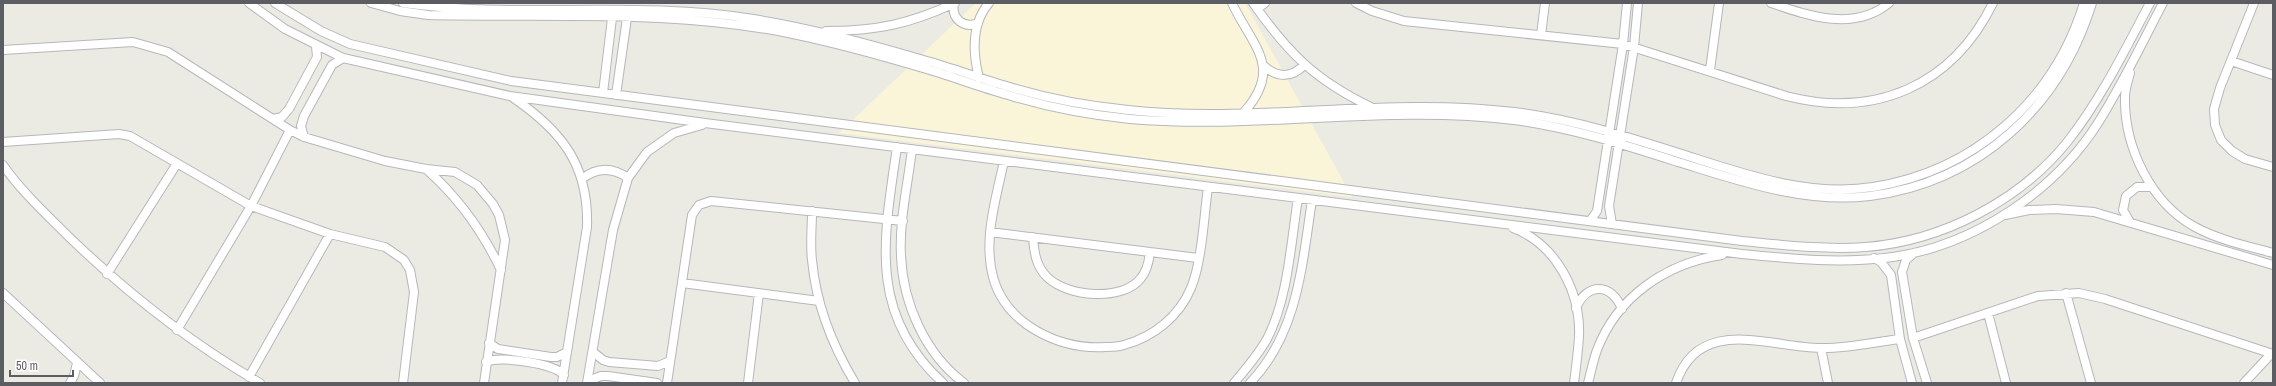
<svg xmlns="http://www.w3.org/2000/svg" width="2276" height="386" font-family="'Archivo Narrow',sans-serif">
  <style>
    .commercial { fill: #faf5d9 }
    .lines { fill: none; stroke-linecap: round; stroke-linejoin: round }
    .street-casing { stroke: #b5b7bc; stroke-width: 10 }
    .street { stroke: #fff; stroke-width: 8 }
  </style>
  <rect width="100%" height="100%" fill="#ecebe3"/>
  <path class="commercial" d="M976 3H1245L1352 197 839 133Z"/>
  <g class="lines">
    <g class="street-casing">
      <path id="street" d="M249 3 285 29 343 58 510 96 705 123 1742 254C1792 259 1843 264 1893 257 1974 245 2054 192 2098 123 2122 85 2142 43 2163 3
        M275 3 321 31 350 44 511 81 1742 241C1784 245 1825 250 1866 247 1942 241 2020 201 2068 141 2101 99 2125 50 2150 3
        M371 3 400 11 428 15C549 18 674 9 793 34 836 43 880 55 923 68 951 76 979 87 1008 95 1047 107 1089 115 1130 119 1258 130 1386 104 1514 120 1569 127 1625 145 1678 162 1740 181 1804 204 1870 196 1979 182 2060 107 2092 3
        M403 3C518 19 637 0 753 19 811 28 870 44 927 61 956 69 984 80 1013 88 1050 99 1089 106 1128 110 1256 124 1385 96 1514 112 1573 119 1632 138 1688 156 1747 175 1810 197 1873 187 1974 171 2054 101 2084 3
        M954 3C951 19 964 29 978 23
        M1232 3C1252 46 1284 67 1244 112
        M1253 3C1288 53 1315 80 1371 107
        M1356 3 1372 11 1404 21 1623 44 1786 96C1875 119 1952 86 1993 3
        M1771 3C1809 16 1854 32 1889 3
        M2254 3 2220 88 2214 109 2215 125 2221 140 2232 151 2245 159 2273 167
        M1257 9 1265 3
        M826 31C877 31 909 24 955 3
        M1541 35 1545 3
        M3 50 133 42 168 52 290 130 304 137 385 161 426 169 455 172 477 185 493 204 499 215 505 240 484 383
        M2231 61 2273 75
        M1264 66C1277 78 1292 78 1304 65
        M1710 70 1719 3
        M2130 73C2128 81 2125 89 2125 97 2124 147 2151 203 2195 227 2219 240 2247 246 2273 253
        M979 78C973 54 971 24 989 3
        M603 93 612 18
        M616 95 627 18
        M512 97C562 131 589 165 587 227L562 383
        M273 119 282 117 289 109 317 57 316 46
        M304 137 301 126 304 116 332 65 343 58
        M3 142 119 134 130 136 251 206 330 234 385 247 404 260 410 270 414 292 403 383
        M897 147C884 237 867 314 943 383
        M912 149C908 184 899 221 901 256 903 303 925 354 964 383
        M1004 161C996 199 983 239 993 277 1006 325 1060 350 1106 347 1112 347 1118 347 1124 345 1153 337 1179 317 1191 288 1202 262 1204 216 1208 187
        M3 165C21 191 46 214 68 236 127 293 189 342 260 383
        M426 169C459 198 482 230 501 270
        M582 179C597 167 612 167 628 178
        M812 211C812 227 810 244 812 260 816 304 832 345 855 383
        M2005 215 2029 210 2056 209 2094 212 2273 265
        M1590 221 1597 211 1623 44 1627 3
        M2130 222 2123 210 2126 196 2137 187H2152
        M1612 224 1609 206 1634 47 1638 3
        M1513 228C1556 244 1581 292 1579 337 1578 352 1576 368 1574 383
        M990 232 1198 258
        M1033 237C1034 252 1036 266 1047 277 1067 297 1123 302 1141 278 1147 271 1149 261 1150 252
        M1914 253 1906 260 1902 272 1913 338 1927 383
        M1874 258 1881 262 1891 275 1900 339 1912 383
        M107 274 176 165
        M682 283 819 301
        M3 293 100 383
        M2066 293 2091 383
        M1576 308C1587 282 1612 283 1622 309
        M1988 313 2006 383
        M177 330 251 206 290 130
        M1913 338 2038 296 2079 293 2105 299 2273 354
        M489 343 498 349 551 357H557L567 352
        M1821 348 1828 383
        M593 352 603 360 609 362 658 366 670 361
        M486 362C501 356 553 363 564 375
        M249 377 330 234
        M588 381 601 376H608L657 383
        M70 383 74 376 77 363
        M587 383 613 230 628 178 647 152 674 133 702 125
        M667 383 692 215 699 205 711 201 903 221
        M748 383 759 293
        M1234 383C1246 369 1258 355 1267 339 1288 299 1291 242 1298 198
        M1250 383C1298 333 1302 265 1312 200
        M1588 383C1591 372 1593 361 1597 350 1617 297 1666 263 1722 255
        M1676 383C1699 315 1768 347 1820 348 1846 349 1874 342 1900 339
        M2244 383 2271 354"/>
    </g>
    <use href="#street" class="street"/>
  </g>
  <rect width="2276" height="386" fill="none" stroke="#5b5d62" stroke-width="8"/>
  <path d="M10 370v6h63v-6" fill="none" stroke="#5b5d62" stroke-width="2"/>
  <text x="16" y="370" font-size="12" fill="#5b5d62" stroke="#ffffff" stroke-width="3" paint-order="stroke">50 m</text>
</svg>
